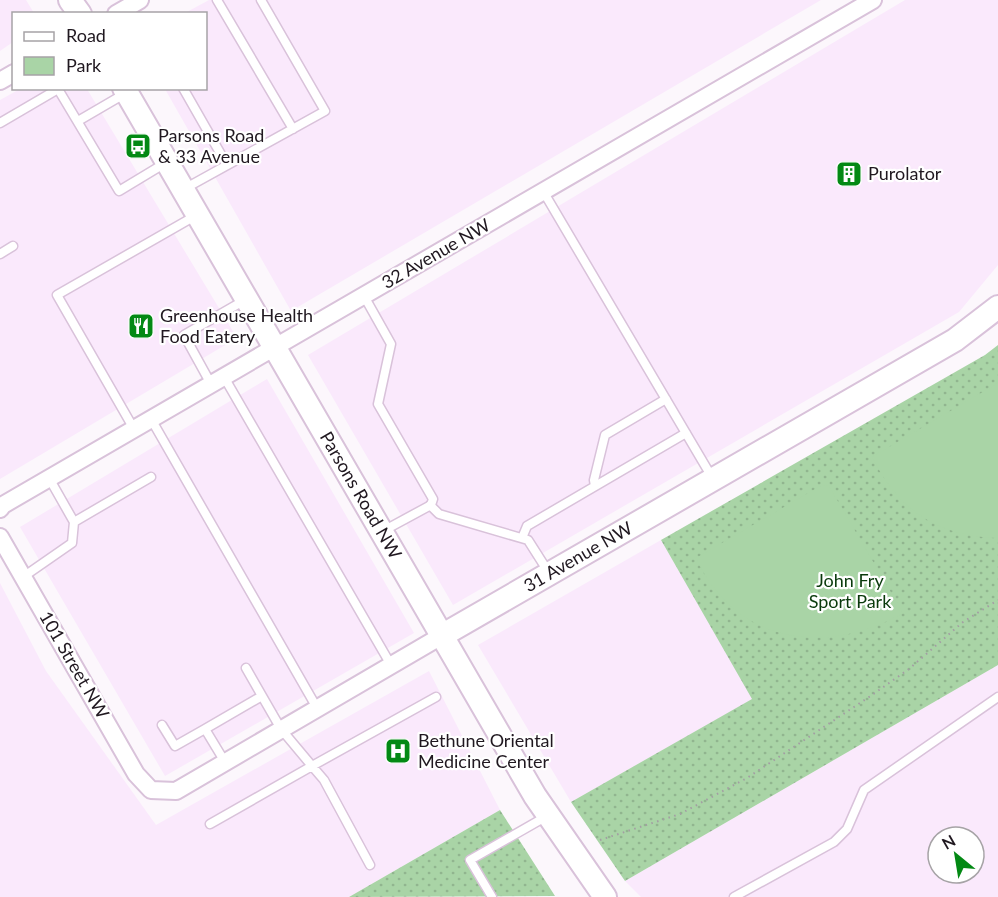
<svg xmlns="http://www.w3.org/2000/svg" width="998" height="897" font-family="Lato,sans-serif">
  <style>
    .built { fill: #fae9fc; fill-rule: evenodd }
    .green { fill: url(#green-dots) }
    .pitch { fill: #a9d4a6 }
    .lines { fill: none; stroke-linecap: round; stroke-linejoin: round }
    .lane-casing { stroke: #d9c2da; stroke-width: 11 }
    .street-casing { stroke: #d9c2da; stroke-width: 20 }
    .secondary-casing { stroke: #d9c2da; stroke-width: 26 }
    .path { stroke: #a39da3; stroke-width: 2; stroke-dasharray: 1.5 4.5; stroke-linecap: butt }
    .lane { stroke: #fff; stroke-width: 8 }
    .street { stroke: #fff; stroke-width: 16 }
    .secondary { stroke: #fff; stroke-width: 22 }
    .labels { text-anchor: middle; stroke-width: 4.5; stroke-linejoin: round; paint-order: stroke }
    .poi-label { font-size: 18px; fill: #201820; stroke: #fff; text-anchor: start }
    .street-label { font-size: 18px; fill: #201820; stroke: #fff }
    .park-label { font-size: 18px; fill: #0a3a0c; stroke: #fff }
  </style>
  <defs>
    <pattern id="green-dots" width="8" height="8" patternUnits="userSpaceOnUse" patternTransform="scale(1.5)"><rect width="8" height="8" fill="#a9d4a6"/><path d="M2 2h.1M6 6h.1" fill="none" stroke="#91b58f" stroke-width="1.8" stroke-linecap="round"/></pattern>
  </defs>
  <rect width="100%" height="100%" fill="#fcf7fc"/>
  <path class="built" d="M0 0H26L34 13 14 14 13 42 0 51Z
    M209 0H821L291 311 165 89 206 88V14L185 13Z
    M905 0H998V265L959 312 453 605 308 355Z
    M20 89H87L237 338 0 479V100Z
    M267 379 414 633 165 776 20 527Z
    M661 540 753 699 571 802 478 645Z
    M0 583 46 671 156 825 429 671 500 810 349 897H0Z
    M998 665V897H641L625 881ZM938 837H974V873H938Z"/>
  <path class="green" d="M998 345V665L625 881 571 802 752 699 661 540 985 355Z
    M500 810 555 896 349 897Z"/>
  <path class="pitch" d="M998 383V538C938 536 899 511 872 457Z
    M822 485 829 486 903 613C826 657 736 644 696 558Z"/>
  <g class="lines">
    <g class="lane-casing">
      <path id="lane" d="M217 0 293 129
        M183 88 227 165
        M78 121 126 93
        M0 123 58 89 119 191 167 162
        M184 189 325 111 261 0
        M543 191 713 479
        M0 254 13 246
        M364 296 391 344 378 404 433 499 431 505 383 531
        M224 377 391 665
        M211 384 184 335 245 300
        M151 419 317 708
        M134 429 57 295 195 216
        M49 478 74 522 151 477
        M595 486 594 480 605 435 666 399
        M430 505 439 514 528 540 549 573
        M522 538 527 526 686 433
        M23 577 72 543 74 522
        M246 668 262 696
        M162 725 175 746 205 729
        M225 762 205 729 262 696 281 729 312 766 436 697
        M210 824 312 766 324 780 370 865
        M492 897 470 860 547 816
        M734 897 834 842 847 829 864 790 998 697"/>
    </g>
    <g class="street-casing">
      <path id="street" d="M116 14 140 0
        M0 81 14 73
        M0 509 3 505 873 0
        M0 537 136 774 151 790 176 791 443 635"/>
    </g>
    <g class="secondary-casing">
      <g id="secondary">
        <path d="M70 0 80 14"/>
        <path id="s1" d="M124 88 535 796 605 897"/>
        <path id="s2" d="M443 635 955 340 998 307"/>
      </g>
    </g>
    <path class="path" d="M600 840 680 814 747 778 872 695 909 669 963 622 998 600"/>
    <use href="#lane" class="lane"/>
    <use href="#street" class="street"/>
    <use href="#secondary" class="secondary"/>
  </g>
  <defs>
    <g id="bus-square" transform="scale(1.35)"><rect x="-9" y="-9" width="18" height="18" rx="4" fill="#038914" stroke="#fff"/><path d="M-5-6H5V4H4V6H2V4H-2V6H-4V4H-5ZM-3.5-4V0h7V-4ZM-3.5 1.2v1.5H-2V1.2ZM2 1.2v1.5H3.5V1.2Z" fill="#fff"/></g>
    <g id="building-square" transform="scale(1.35)"><rect x="-9" y="-9" width="18" height="18" rx="4" fill="#038914" stroke="#fff"/><path d="M-4-6H4V6H1V3H-1V6H-4ZM-2.5-4.3h1.7v1.8h-1.7ZM.8-4.3h1.7v1.8H.8ZM-2.5-1h1.7V.8h-1.7ZM.8-1h1.7V.8H.8Z" fill="#fff"/></g>
    <g id="restaurant-square" transform="scale(1.35)"><rect x="-9" y="-9" width="18" height="18" rx="4" fill="#038914" stroke="#fff"/><path d="M-5-6h1v4h1v-4h1v4h1v-4h1v5L-1.5 .5V6h-2V.5L-5-1ZM5-6V6H3V1.5H1.5Q1.5-4 5-6Z" fill="#fff"/></g>
    <g id="hospital-square" transform="scale(1.35)"><rect x="-9" y="-9" width="18" height="18" rx="4" fill="#038914" stroke="#fff"/><path d="M-5-5h3v3.5h4V-5h3V5h-3V1.5h-4V5h-3Z" fill="#fff"/></g>
  </defs>
  <g fill-rule="evenodd">
    <use href="#bus-square" x="138" y="146"/>
    <use href="#building-square" x="849" y="174"/>
    <use href="#restaurant-square" x="141" y="326"/>
    <use href="#hospital-square" x="398" y="751"/>
  </g>
  <g class="labels">
    <g class="poi-label">
      <text x="158" y="142">Parsons Road<tspan x="158" dy="21">&amp; 33 Avenue</tspan></text>
      <text x="868" y="180">Purolator</text>
      <text x="160" y="322">Greenhouse Health<tspan x="160" dy="21">Food Eatery</tspan></text>
      <text x="418" y="747">Bethune Oriental<tspan x="418" dy="21">Medicine Center</tspan></text>
    </g>
    <g class="street-label">
      <text transform="translate(436 254) rotate(-30)" y="6">32 Avenue NW</text>
      <text dy="6" stroke="none"><textPath href="#s1" startOffset="471">Parsons Road NW</textPath></text>
      <text dy="6" stroke="none"><textPath href="#s2" startOffset="156">31 Avenue NW</textPath></text>
      <text transform="translate(74 665) rotate(60)" y="6">101 Street NW</text>
    </g>
    <g class="park-label">
      <text x="850" y="587">John Fry<tspan x="850" dy="21">Sport Park</tspan></text>
    </g>
  </g>
  <rect x="12" y="12" width="195" height="78" fill="#ffffff" stroke="#a6a3a6" stroke-width="1.5"/>
  <rect x="24" y="32" width="30" height="9" fill="#ffffff" stroke="#a6a3a6" stroke-width="1.5"/>
  <text x="66" y="42" font-size="18" fill="#201820">Road</text>
  <rect x="24" y="57" width="30" height="18" fill="#a9d4a6" stroke="#a6a3a6" stroke-width="1.5"/>
  <text x="66" y="72" font-size="18" fill="#201820">Park</text>
  <g transform="translate(956 855) rotate(330)"><circle r="28" fill="#ffffff" stroke="#a6a3a6" stroke-width="1.5"/>
  <path d="M0-4.5L10 22L0 15L-10 22Z" fill="#038914"/>
  <text y="-9" font-size="16" font-weight="bold" text-anchor="middle" fill="#201820">N</text>
  </g>
</svg>
